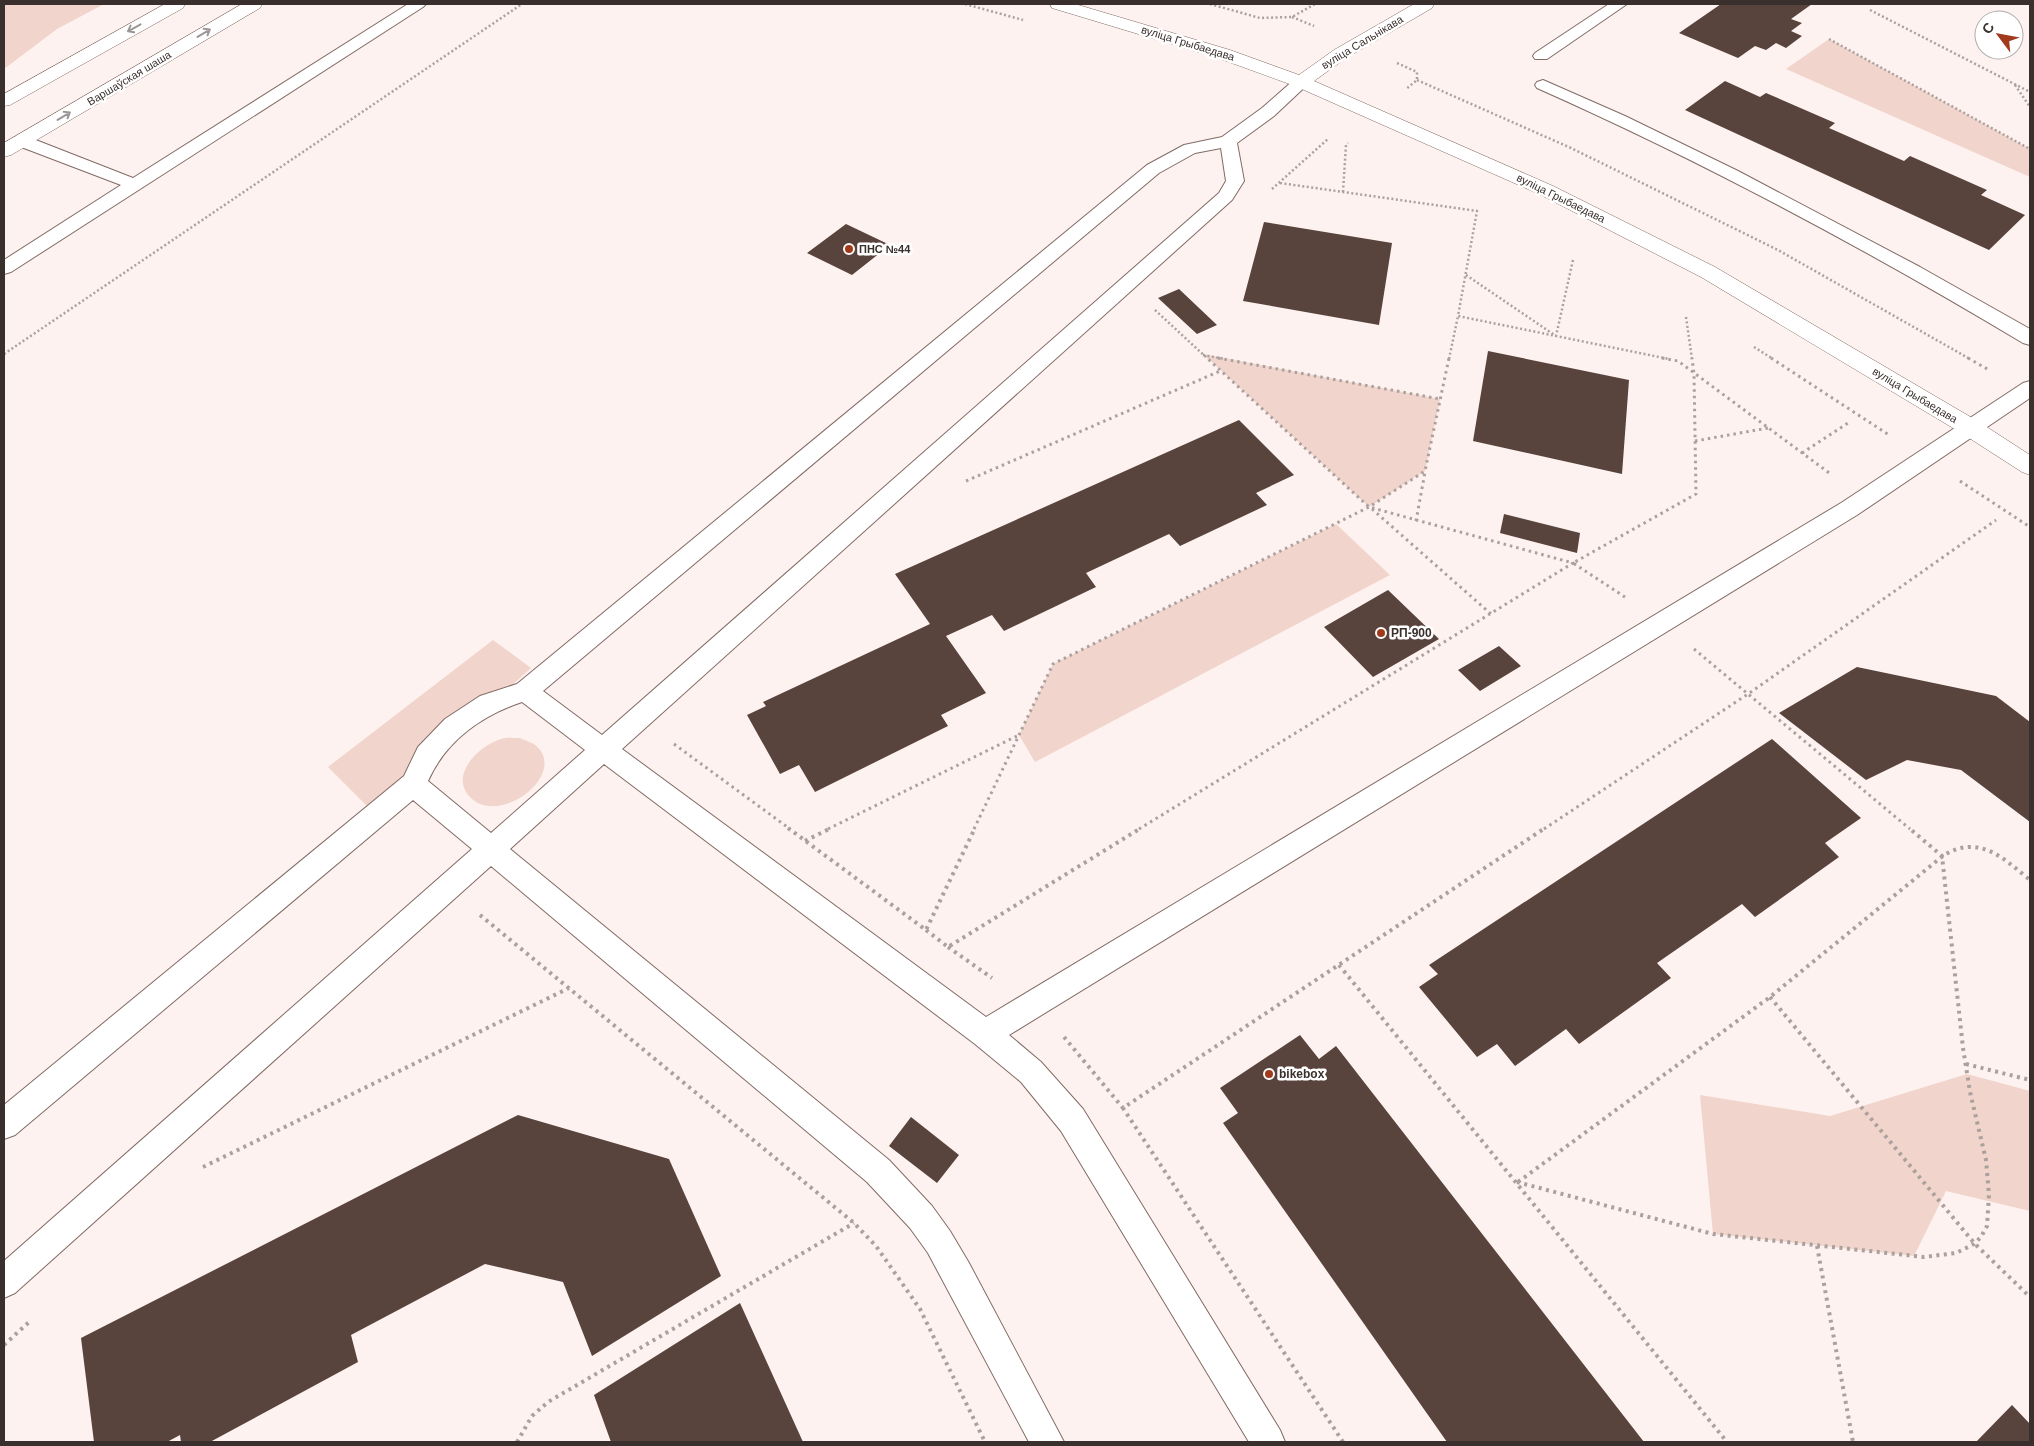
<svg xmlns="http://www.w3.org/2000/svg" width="2034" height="1446" font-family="Arial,sans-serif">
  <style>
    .green { fill: #f1d4cb }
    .building { fill: #58433d }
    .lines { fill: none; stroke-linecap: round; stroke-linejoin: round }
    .lane-casing { stroke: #826b65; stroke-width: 2 }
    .street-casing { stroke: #826b65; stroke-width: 1 }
    .highway-casing { stroke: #826b65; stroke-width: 1 }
    .path-far2 { stroke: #aaa09d; stroke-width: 2.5; stroke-dasharray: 2 2.5; stroke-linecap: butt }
    .path-far1 { stroke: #aaa09d; stroke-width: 3; stroke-dasharray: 2.5 4; stroke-linecap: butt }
    .path { stroke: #aaa09d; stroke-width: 4; stroke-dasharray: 3 4.5; stroke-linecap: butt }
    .lane { fill: #fff; fill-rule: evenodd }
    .street { fill: #fff; fill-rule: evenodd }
    .highway { fill: #fff; fill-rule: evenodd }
    .oneway { stroke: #9c9796 }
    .poi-dot { fill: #a1391b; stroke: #fff; stroke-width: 2 }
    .labels { text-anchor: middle; stroke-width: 5; stroke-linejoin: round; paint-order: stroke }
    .far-street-label { font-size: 11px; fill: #392f2c; stroke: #fff }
    .far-poi-label { font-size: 11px; font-weight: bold; fill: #392f2c; stroke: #fff; text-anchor: start }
    .poi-label { font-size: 12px; font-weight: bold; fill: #392f2c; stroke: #fff; text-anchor: start }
  </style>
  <rect width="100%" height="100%" fill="#fdf2ef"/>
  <path class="green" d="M4 4H104L57 29 4 69Z
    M1829 39 2030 149V177L1786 69Z
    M1203 354 1440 399 1425 471 1369 507Z
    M1336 524 1390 575 1035 762 1019 735 1053 664Z
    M493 640 531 668 509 688 471 701 432 733 400 782 368 807 328 767Z
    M520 738C524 740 530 742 534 744 571 772 501 827 471 798 448 776 478 746 501 739 506 737 514 738 520 738Z
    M1967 1074 2030 1091V1211L1946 1191 1914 1256 1713 1234 1700 1095 1830 1116Z"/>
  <path class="building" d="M1721 4H1812L1791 19 1802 23 1791 31 1802 36 1786 48 1776 43 1766 50 1755 46 1738 58 1679 33Z
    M1725 81 1760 97 1766 93 1835 123 1829 128 1904 161 1910 156 1987 190 1981 195 2025 215 1989 250 1685 110Z
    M1264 222 1392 243 1379 325 1243 301Z
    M846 224 890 245 852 275 807 253Z
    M1179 289 1217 325 1197 334 1158 298Z
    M1488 351 1629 380 1622 474 1473 441Z
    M1239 420 1294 475 1256 493 1267 505 1180 546 1169 534 1086 573 1096 587 1004 631 992 615 946 636 986 693 941 715 948 726 815 792 799 765 780 774 747 715 766 706 763 702 930 624 895 574Z
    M1504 514 1580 533 1577 553 1500 533Z
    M1388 590 1439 639 1373 677 1324 627Z
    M1499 646 1521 666 1480 691 1458 670Z
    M1857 667 1996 696 2030 722V822L1961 770 1907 760 1866 780 1779 713Z
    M1772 739 1861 818 1825 843 1839 857 1755 917 1742 904 1657 963 1671 978 1579 1044 1566 1029 1515 1066 1497 1044 1477 1057 1419 987 1438 974 1429 965Z
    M1300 1035 1319 1059 1336 1046 1644 1442H1447L1223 1123 1238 1113 1220 1088Z
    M518 1115 669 1159 721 1276 592 1356 563 1282 485 1264 351 1335 358 1362 210 1442H181L180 1435 167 1442H94L81 1338Z
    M911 1117 959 1155 937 1183 889 1146Z
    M740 1303 803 1442H611L594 1395Z
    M2012 1405 2030 1424V1442H1976Z"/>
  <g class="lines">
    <g class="lane-casing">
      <path id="lane" d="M408 4H426L423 7 11 272 4 274V260L121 185 16 145 13 141 16 137 22 136 28 137 133 178Z
        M1609 4H1627L1547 59H1535L1533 56 1535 53Z
        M1301 77 1307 79 1309 82 1307 85 1274 116 1237 143 1244 181 1232 200 622 749 986 1017 1841 503 2023 383 2030 381V398L1857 515 1009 1035 1041 1062 1083 1109 1280 1430 1285 1442H1249L1061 1131 1021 1082 975 1044 604 764 510 849 889 1160 932 1206 950 1231 969 1263 1064 1442H1029L928 1253 910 1228 867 1182 491 866 15 1293 4 1298V1261L472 849 413 800 15 1135 4 1139V1105L404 776 418 747 445 719 480 696 517 684 1147 165 1184 145 1222 137 1262 108 1295 79ZM1221 148 1226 181 1219 193 602 735 543 691 1159 173 1195 153ZM522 702 585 750 491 833 428 781C446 741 481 716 522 702Z
        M1543 80 1625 116 1738 171 1920 267 2030 329V345L2023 343C1866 249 1704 162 1537 88L1535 85 1537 82Z"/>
    </g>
    <g class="street-casing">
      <path id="street" d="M1050 4H1075L1230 50 1299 75 1334 50 1414 4H1434L1432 8 1346 58 1314 81 1553 186 1715 267 1979 422 2030 455V475L2022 472 1963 434 1701 277 1539 194 1295 86 1218 58 1052 8Z"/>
    </g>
    <g class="highway-casing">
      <path id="highway" d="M165 4H185L183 8 10 105 4 106V94Z
        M242 4H262L260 8 11 155 4 157V143Z"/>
    </g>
    <path class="path-far2" d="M965 4 1023 20
      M1210 4 1260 18 1292 17 1315 4
      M1870 10 2030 92
      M1292 17 1314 26
      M1829 39 2030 149
      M1397 63 1417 72V80L1406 89
      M1417 80 1571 148 1778 250 1970 359
      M2015 85 2030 107
      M1280 183 1477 211 1458 316 1669 359
      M1272 189 1329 138
      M1343 192 1346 145 1348 143
      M1466 275 1556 336 1573 260
      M1155 310 1208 359
      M1686 317 1692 359
      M1754 347 1773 359
      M4 354 522 4
      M1203 355 1225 359
      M1449 359 1458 316"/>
    <path class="path-far1" d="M1218 358 1440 399
      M1662 358 1678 361 1832 475
      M1771 358 1889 435
      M1968 358 1989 370
      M1695 441 1768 428
      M1802 453 1848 423
      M966 481 1220 371
      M1960 481 2030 527
      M1372 509 1491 614
      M1416 521 1425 472
      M1625 597 1573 563 1696 494 1694 374 1692 358
      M1694 649 1910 829
      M674 744 790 829
      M828 829 1019 735
      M974 829 1053 664 1369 507 1425 471 1449 358
      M1139 829 1573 563 1369 507 1207 358
      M1544 829 1748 694 1996 520"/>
    <path class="path" d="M788 828 926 930 975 828
      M805 841 831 828
      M480 915 854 1223 876 1246 920 1309 985 1442
      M926 930 948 947 1141 828
      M948 947 992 978
      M1339 965 1727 1442
      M1770 997 1975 1244 2030 1297
      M1064 1037 1123 1108
      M1966 1064 2030 1080
      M203 1167 569 988
      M1517 1182 1713 1234 1924 1257 1956 1253 1974 1244 1981 1237 1987 1226 1989 1195 1986 1160 1970 1092 1963 1048 1942 856 1909 828
      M1518 1182 1770 997 1944 855C1980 834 2003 858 2030 880
      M1817 1246 1853 1442
      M4 1345 29 1322
      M517 1442 532 1416 548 1402 854 1223
      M1343 1442 1123 1108 1545 828"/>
    <use href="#lane" class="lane"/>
    <use href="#street" class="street"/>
    <use href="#highway" class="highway"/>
  </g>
  <defs><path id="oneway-shaft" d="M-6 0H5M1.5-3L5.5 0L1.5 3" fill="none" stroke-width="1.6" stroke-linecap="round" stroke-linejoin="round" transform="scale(1.25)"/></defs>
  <g class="oneway">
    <use href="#oneway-shaft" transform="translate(134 28) rotate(151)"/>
    <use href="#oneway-shaft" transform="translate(204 33) rotate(-31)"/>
    <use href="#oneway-shaft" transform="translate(64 116) rotate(-31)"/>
  </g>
  <g class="poi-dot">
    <circle cx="849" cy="249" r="5"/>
    <circle cx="1381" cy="633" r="5"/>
    <circle cx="1269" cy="1074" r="5"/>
  </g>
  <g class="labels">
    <g class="far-street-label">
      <text transform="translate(1362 42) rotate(-31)" y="4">вуліца Сальнікава</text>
      <text transform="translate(1188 43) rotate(17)" y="4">вуліца Грыбаедава</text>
      <text transform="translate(129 78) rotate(-31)" y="4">Варшаўская шаша</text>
      <text transform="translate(1561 198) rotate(26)" y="4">вуліца Грыбаедава</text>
      <text transform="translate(1915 395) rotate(31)" y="4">вуліца Грыбаедава</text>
    </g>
    <g class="far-poi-label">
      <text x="859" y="253">ПНС №44</text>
    </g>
    <g class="poi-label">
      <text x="1391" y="637">РП-900</text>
      <text x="1279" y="1078">bikebox</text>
    </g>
  </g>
  <rect width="2034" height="1446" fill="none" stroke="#392f2c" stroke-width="10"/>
  <g transform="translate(1999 35) rotate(302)"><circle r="24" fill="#ffffff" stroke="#b0acab"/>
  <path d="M0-4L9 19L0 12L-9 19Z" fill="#a1391b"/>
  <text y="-8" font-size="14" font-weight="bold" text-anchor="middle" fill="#392f2c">С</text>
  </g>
</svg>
